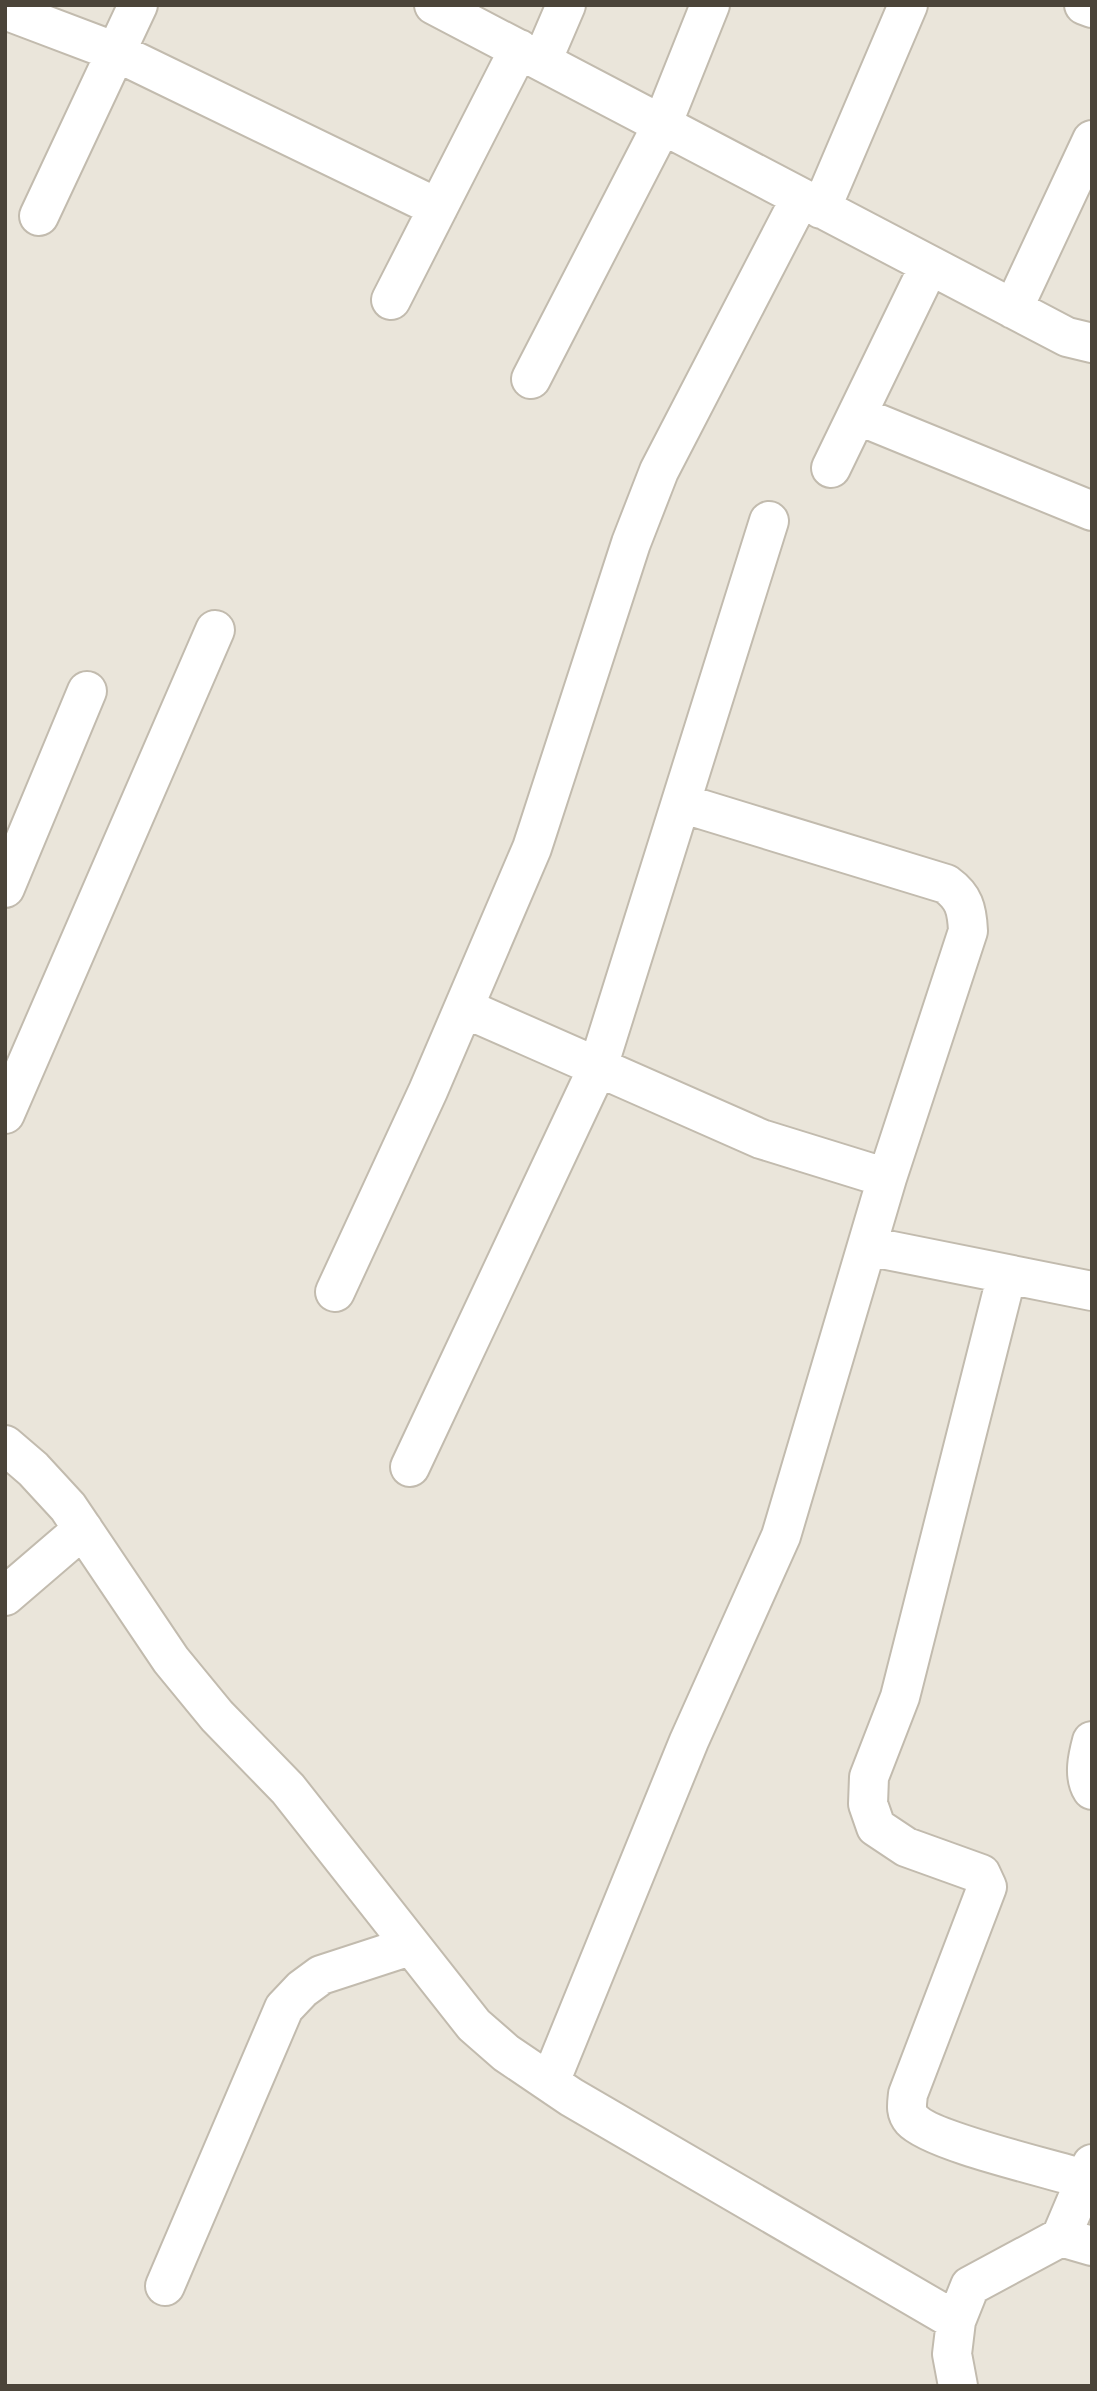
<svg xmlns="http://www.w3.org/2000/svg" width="1097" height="2391" font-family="'Titillium Web',sans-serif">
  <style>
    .residential { fill: #eae5da }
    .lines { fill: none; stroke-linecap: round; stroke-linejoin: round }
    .minor-casing { stroke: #c2bbae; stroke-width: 42 }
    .minor { stroke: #fff; stroke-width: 38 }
  </style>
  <rect width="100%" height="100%" fill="#f6f3ec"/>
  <path class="residential" d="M5 5H1092V2386H5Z"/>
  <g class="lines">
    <g class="minor-casing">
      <path id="minor" d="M434 5 1067 337 1092 343
        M1084 5 1092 8
        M5 10 116 52 438 208
        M542 61 566 5
        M821 209 908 5
        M39 216 138 5
        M391 300 519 49
        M1013 309 1092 140
        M531 379 662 125 710 5
        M857 415 1092 511
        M831 468 929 266
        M5 888 87 691
        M464 1008 761 1139 887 1178
        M5 1114 215 630
        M867 1246 1092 1291
        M1007 1274 900 1697 869 1777 868 1804 876 1827 906 1847 981 1874 987 1887 908 2094C907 2104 905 2112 912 2120 932 2142 1053 2169 1087 2180
        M335 1292 428 1091 532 848 631 543 659 471 800 199
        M5 1445 33 1469 68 1507 171 1660 217 1716 288 1789 474 2025 506 2053 571 2097 956 2321
        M410 1467 598 1067 769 521
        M5 1596 83 1529
        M1092 1741C1088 1756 1083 1776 1092 1790
        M550 2082 689 1741 781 1536 887 1178 968 931C967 909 964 897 946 884L681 803
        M1061 2237 1092 2246
        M165 2286 284 2008 302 1989 321 1975 410 1946
        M958 2386 952 2354 956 2321 970 2286 1061 2237 1092 2164"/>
    </g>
    <use href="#minor" class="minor"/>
  </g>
  <rect width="1097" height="2391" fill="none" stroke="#4b4439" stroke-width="14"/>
</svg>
